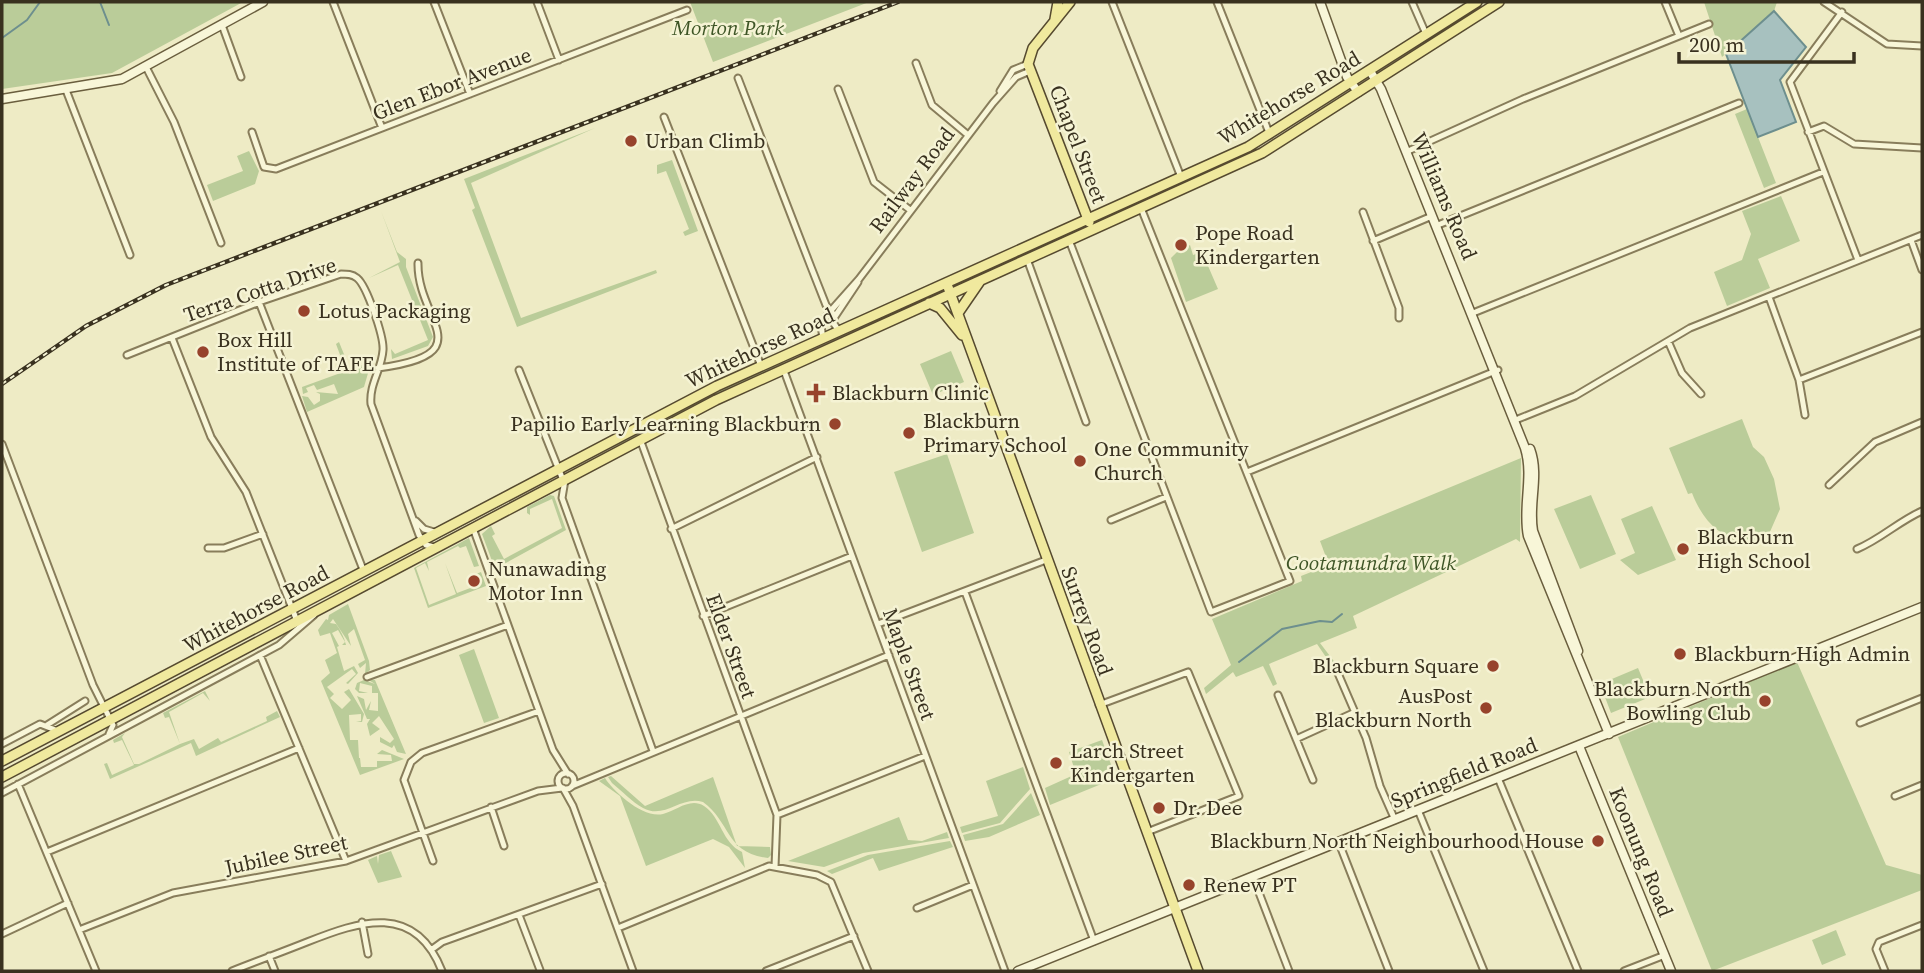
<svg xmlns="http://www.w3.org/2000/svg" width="1924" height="973" font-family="'Source Serif 4',serif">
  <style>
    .green { fill: #bacc99 }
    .water { fill: #a7c1bf; stroke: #6d8f8e; stroke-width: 2 }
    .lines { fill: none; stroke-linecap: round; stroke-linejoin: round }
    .stream { stroke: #6d8f8e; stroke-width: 2 }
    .street-casing { stroke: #887d5b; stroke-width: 9 }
    .secondary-casing { stroke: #6a5e3e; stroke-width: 11 }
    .primary-casing { stroke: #564a2f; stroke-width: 12 }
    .street { stroke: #f8f6d8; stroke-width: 5 }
    .secondary { stroke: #f8f6d8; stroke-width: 8 }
    .primary { stroke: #f0e99e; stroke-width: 9 }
    .rail-casing { stroke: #39311f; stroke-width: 4.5 }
    .rail { stroke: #f5f3d4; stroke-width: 2; stroke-dasharray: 5; stroke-linecap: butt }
    .poi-dot { fill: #97432c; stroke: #f5f3d4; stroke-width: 2.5 }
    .labels { text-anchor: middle; stroke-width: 5; stroke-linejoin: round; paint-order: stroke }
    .park-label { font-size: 21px; font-style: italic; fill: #3e5526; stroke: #f5f3d4 }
    .street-label { font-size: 21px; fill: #39311f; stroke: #f5f3d4 }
    .poi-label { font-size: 21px; fill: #39311f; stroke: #f5f3d4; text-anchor: start }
  </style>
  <rect width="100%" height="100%" fill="#eeebc5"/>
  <path class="green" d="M2 2H243L112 73 2 89Z
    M690 2H869L713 62Z
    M1704 2H1777L1774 11 1722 57Z
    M1747 109 1776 183 1764 188 1735 114Z
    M595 128 471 183 521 318 656 270 657 273 517 327 472 210 475 208 464 179Z
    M249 151 259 171 255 184 213 201 207 185 243 171 237 156Z
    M672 160 698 231 685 236 683 232 689 229 666 171 657 174V165Z
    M1781 196 1800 241 1758 259 1770 288 1727 306 1714 272 1742 260 1751 234 1742 211Z
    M381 211 397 252 406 259V267L433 337 428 346 392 359 391 349 395 354 428 340 398 265 369 278 400 262Z
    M1190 245 1193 255 1202 252 1218 289 1186 302 1171 258 1180 249Z
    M339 342 350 369 369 363 368 357 373 356 364 387 307 412 302 396 308 397 314 405 320 401V394L316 392 338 394 334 384 317 390 314 385 306 388 308 392 303 394 302 387 346 371 336 344Z
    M951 351 964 382 933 395 920 364Z
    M793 358 567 470 721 389Z
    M1742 419 1753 447 1764 457 1774 479 1780 509 1769 534 1746 545C1718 535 1703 521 1692 493L1688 494 1669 448Z
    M947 454 974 533 922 552 894 472Z
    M1521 458 1520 542 1516 539 1353 616 1357 628 1320 643 1336 664 1330 663 1317 644 1269 664 1277 684 1273 686 1263 666 1236 677 1233 672 1206 694 1204 688 1231 665 1212 619 1302 581 1301 576 1329 565 1320 541Z
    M550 495 554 496 566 530 495 569 482 534 491 526 495 534 492 536 504 559 562 528 552 499 530 509V515L527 513V507Z
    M1591 495 1616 554 1580 569 1554 509Z
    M1652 506 1676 560 1638 575 1620 560 1635 553 1621 519Z
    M469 538 479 566 474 567 466 546 460 548 458 546 427 562 429 571 425 563 416 568 429 605 456 594 445 563 457 593 481 584 476 574 481 572 486 586 428 608 414 568Z
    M348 604 369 661 370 670 365 674 366 663 360 668 358 664 365 660 354 629 348 634 351 646 333 619 330 623 336 624C341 631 344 637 346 645H342L345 642 338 630 332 633 339 646 337 647 344 671 354 666 358 673 348 684 346 683 356 674 352 669 327 687 334 694 330 698 342 709 351 700 344 692 349 689 364 714 362 722H356L361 721V714L349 715 350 740H358L359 758H365H360L361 767H377V761H392L391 755 377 754 382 750 404 759 360 775 321 681 330 673 325 660 337 653 330 633 320 636 318 630 326 619 328 620 329 615Z
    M474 649 499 718 484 723 459 655Z
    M1797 662 1886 865 1922 875V890L1712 971 1618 737Z
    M1638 668 1650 697 1611 713 1600 684Z
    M367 679 375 680 406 754 397 752 394 745 392 748 380 742V737L390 743 394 739 379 716 372 723 380 729 370 736 367 724 370 719H367L357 696 364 699 366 710 371 701 369 710 378 711V693H372V686L360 683 359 691 368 693H359L355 689 357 683 364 680 375 684Z
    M205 691 210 701 203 693 169 712 180 744 194 739 199 749 218 738 221 742 267 721 266 717 277 711 280 717 196 756 191 743 110 779 104 764 107 763 112 775 134 765 122 740 114 743 113 740 125 733 122 737 134 764H139L180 744 169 717 165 718 163 713Z
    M1102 740 1116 778 1050 805 1045 788 1076 774 1069 752Z
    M1023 767 1030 789 1000 823 962 833 960 827 998 816 986 781Z
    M611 776 645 806 713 777 737 846 770 847 771 855 768 858C725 853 731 822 703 802 681 795 665 820 643 808 632 802 622 791 612 783L608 777Z
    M605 778C613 791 643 819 663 814 676 811 690 797 704 806 721 817 722 843 742 852L745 868 729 847 713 839 646 866 620 796 599 781Z
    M1031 793 1040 815 989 837 965 841 963 835 1003 824Z
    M899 817 908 840 922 841 947 832 949 838 863 853 824 867 788 861Z
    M950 841 953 847 879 871 873 858 832 874 827 871 868 855Z
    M391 851 402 877 378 883 368 860 377 856 378 864 379 855Z
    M1836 930 1846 955 1822 965 1812 940Z"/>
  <path class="water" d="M1774 11 1806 47 1780 80 1796 122 1758 137 1726 54Z"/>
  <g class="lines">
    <path class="stream" d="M100 2 109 25
      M2 38 27 20 40 2
      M1239 662 1282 629 1320 621 1332 622 1342 614"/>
    <g class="street-casing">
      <path id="street" d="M333 2 382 128
        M434 2 470 94
        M537 2 559 60
        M1112 2 1181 177
        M1217 2 1270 135
        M1412 2 1426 34
        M1665 2 1679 36
        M1824 2 1887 44 1922 46
        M1842 12 1790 82 1858 260
        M222 25 241 77
        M916 63 932 105 968 135
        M146 67 174 122 221 243
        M738 78 811 267 826 305 835 316
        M838 89 874 182 910 210
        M66 90 130 255
        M1000 91 1013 70 1028 64
        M664 117 761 366
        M252 132 264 167 276 169 687 10
        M1808 132 1824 126 1854 144 1922 148
        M1406 152 1523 99 1709 24
        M1363 212 1399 308V318
        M1438 225 1739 103
        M1069 240 1211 612 1290 581 1141 208
        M1911 240 1922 270
        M1373 241 1432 216
        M1027 259 1086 422
        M1769 297 1799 380 1805 415
        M259 302 364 572
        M1473 313 1823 172
        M839 331 832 321 858 282
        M172 338 211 437 246 492 297 621
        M823 338 821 326 827 315 859 279 993 103 1016 77 1030 71
        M1668 341 1682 373 1701 394
        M127 355 262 301 341 274C347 274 352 274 357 278 367 286 384 337 383 350 382 369 369 384 371 404L419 535 426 545 434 547
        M378 368C484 354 417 321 418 263
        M783 368 1005 971
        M519 370 563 480
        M1799 380 1922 332
        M1518 419 1575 396 1690 328 1922 235
        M640 439 777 815 775 867
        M2 444 93 685 113 725 109 734
        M1247 472 1498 370
        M565 480 562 498 653 751
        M1829 485 1875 442 1922 422
        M1111 520 1166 497
        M416 521 424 529 434 532
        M473 528 553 750 568 774
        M671 529 817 457
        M208 548H224L263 534
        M1857 549C1881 539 1899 521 1922 511
        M965 592 1094 941
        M703 616 852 556
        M878 624 1046 560
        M260 655 346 861
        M1337 671 1366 738 1380 786 1395 820
        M367 677 508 625
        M1278 695 1313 780
        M1099 705 1188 672 1239 796 1147 832
        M1860 723 1922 698
        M47 725 85 701
        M1296 739 1353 713
        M2 744 40 724 58 731
        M558 781a8 8 0 1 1 16 0a8 8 0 1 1-16 0Z
        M1498 778 1578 971
        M18 784 96 971
        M572 786 889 655
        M563 788 573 806 633 971
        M2 793 279 645 314 615
        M1895 796 1922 785
        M491 807 504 846
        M1418 810 1484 971
        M777 815 925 756
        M1339 843 1389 971
        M47 852 299 748
        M433 861 404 780 411 762 422 753 539 711
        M1253 877 1289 971
        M917 908 973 885
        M519 915 540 970
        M362 922 368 954
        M618 928 769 866 817 875 831 882 868 971
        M79 930 173 893 346 861 538 791 562 788
        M2 934 68 903
        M431 950 442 942 602 884
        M269 956 275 971
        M232 971C257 961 282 952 307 942 360 921 415 902 442 971
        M766 971 854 936
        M1624 971 1665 955
        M1885 971 1876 949 1879 942 1922 925"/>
    </g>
    <g class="secondary-casing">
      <path id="secondary" d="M1320 2 1347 77 1358 92
        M1370 71 1381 89 1525 448C1534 477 1522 507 1528 536L1609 734
        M2 99 122 79 263 2
        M1530 449C1540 476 1528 503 1533 531L1578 651
        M1579 746 1671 971
        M1018 971 1922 607"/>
    </g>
    <g class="primary-casing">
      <path id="primary" d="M1070 2 1033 48 1028 64 1089 222
        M1055 19 1058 2
        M948 287 1198 971
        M929 303 940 308 962 335
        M958 313 980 281
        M2 761 717 386 1248 147 1477 2
        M2 777 716 400 1262 153 1499 2"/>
    </g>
    <use href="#street" class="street"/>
    <use href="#secondary" class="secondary"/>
    <use href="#primary" class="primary"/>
    <g class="rail-casing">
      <path id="rail" d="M2 384 86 326 166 285 898 2"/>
    </g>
    <use href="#rail" class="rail"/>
  </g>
  <g class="poi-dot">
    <circle cx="631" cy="141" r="7"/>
    <circle cx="1181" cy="245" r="7"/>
    <circle cx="304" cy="311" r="7"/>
    <circle cx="203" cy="352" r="7"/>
    <path d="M812.5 382.5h7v7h7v7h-7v7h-7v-7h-7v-7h7z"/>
    <circle cx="835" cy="424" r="7"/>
    <circle cx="909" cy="433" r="7"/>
    <circle cx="1080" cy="461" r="7"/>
    <circle cx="1683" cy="549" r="7"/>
    <circle cx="474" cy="581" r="7"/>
    <circle cx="1680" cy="654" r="7"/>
    <circle cx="1493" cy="666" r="7"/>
    <circle cx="1765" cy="701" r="7"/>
    <circle cx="1486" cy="708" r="7"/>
    <circle cx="1056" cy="763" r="7"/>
    <circle cx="1159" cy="808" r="7"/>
    <circle cx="1598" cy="841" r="7"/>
    <circle cx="1189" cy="885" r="7"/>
  </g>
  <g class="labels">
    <g class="park-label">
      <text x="728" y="35">Morton Park</text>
      <text x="1371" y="570">Cootamundra Walk</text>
    </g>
    <g class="street-label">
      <text transform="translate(452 84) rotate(-21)" y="7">Glen Ebor Avenue</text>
      <text transform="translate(1289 98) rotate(-31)" y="7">Whitehorse Road</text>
      <text transform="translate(1078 144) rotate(69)" y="7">Chapel Street</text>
      <text transform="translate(912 180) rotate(-53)" y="7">Railway Road</text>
      <text transform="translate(1444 196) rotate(67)" y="7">Williams Road</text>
      <text transform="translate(260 290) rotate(-19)" y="7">Terra Cotta Drive</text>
      <text transform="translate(760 348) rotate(-25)" y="7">Whitehorse Road</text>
      <text transform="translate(256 609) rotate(-28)" y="7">Whitehorse Road</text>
      <text transform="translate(1087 621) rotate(70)" y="7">Surrey Road</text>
      <text transform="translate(731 646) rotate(70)" y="7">Elder Street</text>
      <text transform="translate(909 664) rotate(70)" y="7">Maple Street</text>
      <text transform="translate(1464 773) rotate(-22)" y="7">Springfield Road</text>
      <text transform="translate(1641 852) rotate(68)" y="7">Koonung Road</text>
      <text transform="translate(286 855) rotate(-12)" y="7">Jubilee Street</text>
    </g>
    <g class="poi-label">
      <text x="645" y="148">Urban Climb</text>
      <text x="1195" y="240">Pope Road<tspan x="1195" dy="24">Kindergarten</tspan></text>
      <text x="318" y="318">Lotus Packaging</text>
      <text x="217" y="347">Box Hill<tspan x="217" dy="24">Institute of TAFE</tspan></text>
      <text x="832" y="400">Blackburn Clinic</text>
      <text x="923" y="428">Blackburn<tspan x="923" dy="24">Primary School</tspan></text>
      <text x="821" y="431" text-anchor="end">Papilio Early Learning Blackburn</text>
      <text x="1094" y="456">One Community<tspan x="1094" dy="24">Church</tspan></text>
      <text x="1697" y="544">Blackburn<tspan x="1697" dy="24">High School</tspan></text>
      <text x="488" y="576">Nunawading<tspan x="488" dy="24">Motor Inn</tspan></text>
      <text x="1694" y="661">Blackburn High Admin</text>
      <text x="1479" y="673" text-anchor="end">Blackburn Square</text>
      <text x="1751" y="696" text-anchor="end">Blackburn North<tspan x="1751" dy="24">Bowling Club</tspan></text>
      <text x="1472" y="703" text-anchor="end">AusPost<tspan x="1472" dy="24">Blackburn North</tspan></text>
      <text x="1070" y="758">Larch Street<tspan x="1070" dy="24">Kindergarten</tspan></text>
      <text x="1173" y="815">Dr. Dee</text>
      <text x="1584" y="848" text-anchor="end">Blackburn North Neighbourhood House</text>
      <text x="1203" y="892">Renew PT</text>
    </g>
  </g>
  <rect width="1924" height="973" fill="none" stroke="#39311f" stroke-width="7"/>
  <path d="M1679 52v10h175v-10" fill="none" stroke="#39311f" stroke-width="3.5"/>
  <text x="1689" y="52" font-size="21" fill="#39311f" stroke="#f5f3d4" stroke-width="5" paint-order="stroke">200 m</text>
</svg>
